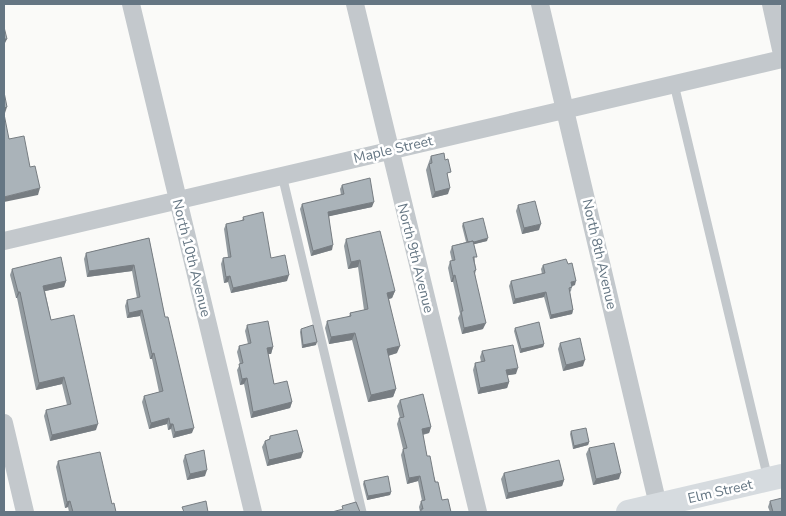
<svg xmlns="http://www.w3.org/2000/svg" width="786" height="516" font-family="'Nunito Sans',sans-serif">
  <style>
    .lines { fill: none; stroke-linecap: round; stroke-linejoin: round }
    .lane { stroke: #c3c8cc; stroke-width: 9 }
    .street { stroke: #c3c8cc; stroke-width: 18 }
    .secondary { stroke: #d6dbdf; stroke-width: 24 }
    .wall { fill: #929a9f }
    .shaded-wall { fill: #777d82 }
    .building { fill: #aab3b9; stroke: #777d82 }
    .labels { text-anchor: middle; stroke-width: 5; stroke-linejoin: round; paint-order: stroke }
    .street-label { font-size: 14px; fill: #657683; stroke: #fff }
  </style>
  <rect width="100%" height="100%" fill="#fafaf8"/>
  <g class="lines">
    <path class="lane" d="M674 84 768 479
      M282 175 362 512"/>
    <path class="street" d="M131 4 253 512
      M355 4 478 512
      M540 4 658 505
      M771 4 782 54
      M4 241 782 59
      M4 423 25 512"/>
    <path class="secondary" d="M628 512 782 476"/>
  </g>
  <path class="wall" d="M431 156 445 160 448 178V194L432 198 426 170Z
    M342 185 372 207 329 216 332 250 311 256 300 209 302 204 341 195 340 189Z
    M518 205 539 230 522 234 516 211Z
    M243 217 271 258 287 281 231 293 228 282 224 283 221 264 223 258 228 257 224 229 226 224 242 221Z
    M463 223 487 241 474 244 475 263 476 270 475 274 483 329 462 334 458 318 460 314 453 282H451L448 268 450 261H452L450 252 452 246 466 242 462 226Z
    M149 238 165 317 192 433 173 438 171 429 168 430 167 424 149 429 142 402 144 396 159 392 152 359H150L140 316 127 318 125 306 127 300 137 298 132 271 87 277 84 259 86 253Z
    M346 239 395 291 392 298 389 299 397 353 388 356 396 389 393 397 368 402 352 340 329 344 325 328 327 321 349 317 350 313 364 310 358 267 348 269 344 246Z
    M543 265 575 285 572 286 571 291 570 292 573 310 572 314 550 319 544 297 513 304 509 286 511 281 542 274 541 269Z
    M12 269 66 281 64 287 45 291 51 320 96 430 50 441 44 416 46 410 67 405 62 384 36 390 17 298H16L10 275Z
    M247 325 273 347 271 354H268L274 384 292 402 290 408 251 418 244 384 240 385 237 370 240 364 237 352 239 346 248 344 245 331Z
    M515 328 544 344 543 347 520 353 514 331Z
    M301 329 316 345 302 348 300 332Z
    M560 343 583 366 563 371 558 349Z
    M482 351 516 374 507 375 509 382 507 388 478 394 473 370 475 363 481 362 480 357Z
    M400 400 431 427 429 433 423 435 427 456 442 500 451 512H420L419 507 421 501H422L418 481 407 484 401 455 403 449 397 424 399 418H400L397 406Z
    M571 431 589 442 588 445 573 449 570 434Z
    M270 436 301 458 267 466 262 447 265 441 269 439Z
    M589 448 619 479 593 485 586 454Z
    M185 455 205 476 187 480 183 461Z
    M58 461 112 504 116 512H69L68 507 65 508 56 467Z
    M504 473 564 480 562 486 506 499 501 479Z
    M364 481 391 492 390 495 367 500 363 484Z
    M770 501 782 512H770L768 507Z"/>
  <path class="shaded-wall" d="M4 39H7L4 45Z
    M7 107 5 113 4 114V108Z
    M40 188 38 195 4 202V197Z
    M450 188 448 194 432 198 435 192Z
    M374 202 372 207 326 217 328 212Z
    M541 224 539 230 522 234 524 228Z
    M488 238 487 241 467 246 468 243Z
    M333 245 332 250 311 256 313 251Z
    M360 260 358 267 348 269 351 262Z
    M134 265 132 271 87 277 89 271Z
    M289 275 287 281 231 293 233 288Z
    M455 275 453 282H451L453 276Z
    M230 276 228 282 224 283 226 277Z
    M66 281 64 287 41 292 43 286Z
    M576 281 575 285 569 287 571 282Z
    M395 291 392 298 385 300 387 293Z
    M18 292H20L17 298H16Z
    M546 292 544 297 513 304 515 299Z
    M142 310 140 316 127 318 129 313Z
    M573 310 572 314 550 319 551 315Z
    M486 323 483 329 462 334 464 328Z
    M355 333 352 340 329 344 331 337Z
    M317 342 316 345 302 348 303 345Z
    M544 344 543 347 520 353 521 349Z
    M400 346 397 353 384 357 387 349Z
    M273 347 271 354H265L267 348Z
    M154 353 152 359H150L152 354Z
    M585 360 583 366 563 371 566 365Z
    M518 368 516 374 504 376 506 370Z
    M64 377 62 384 36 390 39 383Z
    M247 378 244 384 240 385 242 379Z
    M509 382 507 388 478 394 480 388Z
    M396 389 393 397 368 402 371 395Z
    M292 402 290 408 251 418 253 412Z
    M169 418 167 424 149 429 151 423Z
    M98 424 96 430 50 441 52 435Z
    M170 424H173L171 429 168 430Z
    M431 427 429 433 419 435 422 429Z
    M194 428 192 433 173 438 175 432Z
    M589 442 588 445 573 449 574 446Z
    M303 452 301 458 267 466 269 460Z
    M207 470 205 476 187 480 190 474Z
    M621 473 619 479 593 485 596 479Z
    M420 476 418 481 407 484 409 478Z
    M564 480 562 486 506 499 508 493Z
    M391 492 390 495 367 500 368 496Z
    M70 501 68 507 65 508 67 502Z"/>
  <path class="building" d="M4 27 7 39H4Z
    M4 92 7 107 4 108Z
    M4 114 9 139 24 136 30 167 35 166 40 188 4 197Z
    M444 153 445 160 448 159 451 172 447 173 450 188 435 192 429 164 432 163 431 156Z
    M370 178 374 202 328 212 333 245 313 251 302 204 344 194 342 185Z
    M535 201 541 224 524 228 518 205Z
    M263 212 271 258 285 255 289 275 233 288 230 276 226 277 223 258 231 257 226 224 244 220 243 217Z
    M483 218 488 238 474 242 473 241 468 242 463 223Z
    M380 231 395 291 387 293 400 346 387 349 396 389 371 395 355 333 331 337 327 321 351 316 350 313 368 309 360 260 351 262 346 239Z
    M149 238 165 317H168L194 428 175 432 173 424H170L169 418 151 423 144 396 163 391 154 353 152 354 142 310 129 313 127 300 140 297 134 265 89 271 86 253Z
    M473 241 477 257H473L476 270 474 271 486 323 464 328 461 311H463L455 275 453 276 450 261 455 260 452 246Z
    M61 257 66 281 43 286 51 320 74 315 98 424 52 435 46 410 71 404 64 377 39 383 20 292H18L12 269Z
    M566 259 568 264 572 263 576 281 571 282 572 287 569 288 573 310 551 315 546 292 515 299 511 281 545 273 543 265Z
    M268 321 273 347 267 348 274 384 287 381 292 402 253 412 247 378 242 379 239 364 243 363 239 346 251 343 247 325Z
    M539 322 544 344 521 349 515 328Z
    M313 325 317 342 303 345 301 329Z
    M580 338 585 360 566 365 560 343Z
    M513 345 518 368 506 370 509 382 480 388 475 363 485 361 482 351Z
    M423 394 431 427 422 429 427 456H430L435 482H438L442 500 448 499 451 512H421V509H423L421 501 425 500 420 476 409 478 403 449 407 448 399 418 404 417 400 400Z
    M586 428 589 442 574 446 571 431Z
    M297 430 303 452 269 460 265 441 270 439V436Z
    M614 443 621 473 596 479 589 448Z
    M204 450 207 470 190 474 185 455Z
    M100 452 112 504 114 503 116 512H73L70 501 67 502 58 461Z
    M559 460 564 480 508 493 504 473Z
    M388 476 391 492 368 496 364 481Z
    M782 498V512H773L770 501Z
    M206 501 208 512H184L182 507Z
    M356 502 360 512H332L343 509 342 506Z"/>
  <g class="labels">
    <g class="street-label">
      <text transform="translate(393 149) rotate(-13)" y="5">Maple Street</text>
      <text transform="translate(600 254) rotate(77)" y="5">North 8th Avenue</text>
      <text transform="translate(192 258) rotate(76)" y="5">North 10th Avenue</text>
      <text transform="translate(416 258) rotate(76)" y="5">North 9th Avenue</text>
      <text transform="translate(720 491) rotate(-13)" y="5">Elm Street</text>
    </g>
  </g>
  <rect width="786" height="516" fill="none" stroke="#657683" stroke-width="10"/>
</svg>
